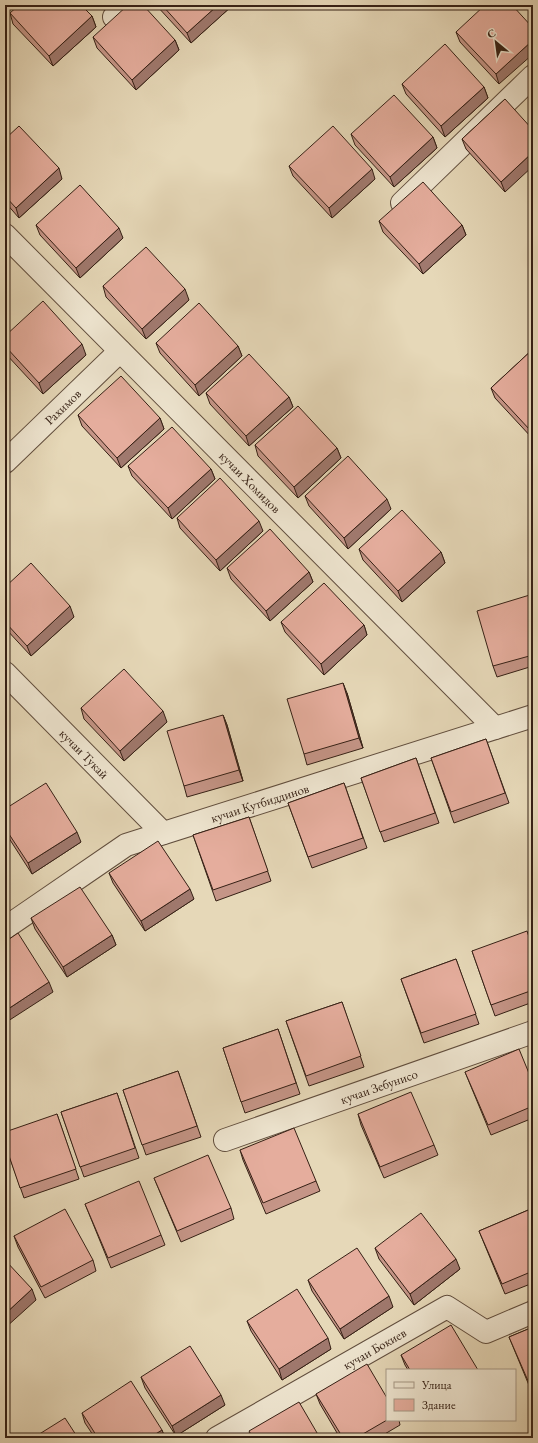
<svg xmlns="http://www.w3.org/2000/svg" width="538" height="1443" font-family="'EB Garamond',serif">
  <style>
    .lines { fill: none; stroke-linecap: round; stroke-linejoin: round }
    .street-casing { stroke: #614e3e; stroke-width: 24 }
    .street { stroke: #efe6d1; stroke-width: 22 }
    .wall { fill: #c59587; stroke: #352015 }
    .shaded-wall { fill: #a0796e; stroke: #352015 }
    .building { fill: #e5ad9d; stroke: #352015 }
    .labels { text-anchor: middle; stroke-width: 3; stroke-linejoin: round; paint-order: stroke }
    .street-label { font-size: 13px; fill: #352015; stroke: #efe6d1 }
  </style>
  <rect width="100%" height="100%" fill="#e6d8b8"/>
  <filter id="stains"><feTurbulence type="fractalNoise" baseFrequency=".005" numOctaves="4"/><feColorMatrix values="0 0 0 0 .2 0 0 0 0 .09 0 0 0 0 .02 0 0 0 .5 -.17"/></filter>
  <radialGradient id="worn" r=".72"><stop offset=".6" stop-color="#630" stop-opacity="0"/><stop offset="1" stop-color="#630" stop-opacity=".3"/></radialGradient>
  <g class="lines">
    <g class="street-casing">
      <g id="street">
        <path d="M114 17 126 5"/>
        <path d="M402 203 533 76"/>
        <path id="s1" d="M5 235 495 728"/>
        <path id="s2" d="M5 462 120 351"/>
        <path id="s3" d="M5 673 163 833"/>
        <path id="s4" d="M5 928 126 845 533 716"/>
        <path id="s5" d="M225 1140 533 1032"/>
        <path id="s6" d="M217 1438 447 1307 486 1332 533 1312"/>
      </g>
    </g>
    <use href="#street" class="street"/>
  </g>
  <path class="wall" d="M156 5H233L191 43Z
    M10 13 92 16 96 27 53 66 13 24Z
    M533 28 499 84 460 42 456 32Z
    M93 37 175 40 179 50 136 90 97 48Z
    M402 84 484 87 488 98 445 137 406 94Z
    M505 99V192L466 149 462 139Z
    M351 134 433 137 437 148 394 187 355 145Z
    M5 139 62 179 19 218 5 202Z
    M289 166 375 179 332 218 293 176Z
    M379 221 462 225 466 235 423 274 383 232Z
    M36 225 123 238 80 278 40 235Z
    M103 286 189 300 146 339 106 297Z
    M5 336 86 355 43 394 5 353Z
    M156 343 238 346 242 356 199 396 160 353Z
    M533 349V439L495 398 491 388Z
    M206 393 289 397 293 407 249 446 210 404Z
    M78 415 160 418 164 429 121 468 82 426Z
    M255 445 337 448 341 458 298 498 258 456Z
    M128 466 211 469 215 479 172 519 132 476Z
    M305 496 391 509 348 549 309 506Z
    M177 518 263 531 220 571 180 528Z
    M359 549 441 552 445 563 402 602 363 560Z
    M227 568 309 572 313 582 270 621 231 579Z
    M5 587 74 617 31 656 5 628Z
    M533 594V666L497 677 493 666Z
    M281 622 364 625 367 635 324 675 285 632Z
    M347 693 363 748 307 765 304 754Z
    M81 708 167 722 124 761 84 719Z
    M223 715 227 725 243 781 187 797 184 786Z
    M486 739 509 803 454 823 431 758Z
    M416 758 439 823 384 842 361 778Z
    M344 783 367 848 312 868 288 803Z
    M5 809 81 842 32 874 5 832Z
    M249 817 271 881 216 901 193 835Z
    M109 873 194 899 145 931 113 883Z
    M31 918 112 935 116 945 67 977 35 929Z
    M533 948V1002L495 1016 472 951Z
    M456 959 479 1024 424 1043 401 979Z
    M342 1002 364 1067 309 1086 286 1021Z
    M278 1029 300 1094 245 1113 223 1048Z
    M178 1071 201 1137 146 1155 123 1090Z
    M465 1072 533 1083V1118L491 1135Z
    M117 1093 139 1158 84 1177 61 1112Z
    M57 1114 79 1179 24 1198 5 1144Z
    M358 1114 434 1145 438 1155 384 1178 361 1125Z
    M240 1150 316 1181 320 1191 266 1214 243 1160Z
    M154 1178 231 1208 234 1219 181 1242Z
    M85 1204 161 1235 165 1245 111 1268Z
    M533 1208V1283L505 1294 479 1231Z
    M14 1236 93 1260 96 1271 45 1298 18 1247Z
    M375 1248 460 1269 414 1305 379 1259Z
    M308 1280 393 1307 344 1339 312 1291Z
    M247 1321 331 1349 282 1380 251 1331Z
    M533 1327V1395L509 1337Z
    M401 1355 478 1370H408L405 1365Z
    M141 1377 225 1405 176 1436 145 1388Z
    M316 1394 387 1420H399L400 1425 378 1438H340L320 1404Z
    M82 1413 162 1430 165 1438H95L85 1423Z"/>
  <path class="shaded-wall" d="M218 5H233L191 43 187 33Z
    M92 16 96 27 53 66 49 56Z
    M175 40 179 50 136 90 132 80Z
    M533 40V54L499 84 496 74Z
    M484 87 488 98 445 137 441 126Z
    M433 137 437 148 394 187 390 177Z
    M533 152V166L505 192 501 182Z
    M59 168 62 179 19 218 16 208Z
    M372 169 375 179 332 218 329 208Z
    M462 225 466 235 423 274 419 264Z
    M119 228 123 238 80 278 76 268Z
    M185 289 189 300 146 339 142 329Z
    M82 344 86 355 43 394 39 383Z
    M238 346 242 356 199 396 195 385Z
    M289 397 293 407 249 446 246 436Z
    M160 418 164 429 121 468 117 458Z
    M533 428V437L530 430Z
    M337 448 341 458 298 498 294 487Z
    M211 469 215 479 172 519 168 508Z
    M387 499 391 509 348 549 344 538Z
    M259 521 263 531 220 571 216 560Z
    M441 552 445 563 402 602 398 591Z
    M309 572 313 582 270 621 266 611Z
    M70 606 74 617 31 656 27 646Z
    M364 625 367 635 324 675 321 664Z
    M343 683 347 693 363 748 359 738Z
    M163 711 167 722 124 761 120 751Z
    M223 715 227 725 243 781 239 770Z
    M77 832 81 842 32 874 28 863Z
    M190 889 194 899 145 931 141 921Z
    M112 935 116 945 67 977 63 967Z
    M49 982 53 992 5 1023V1011Z
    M5 1174H6L9 1184 5 1188Z
    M456 1259 460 1269 414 1305 410 1294Z
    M32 1289 36 1300 5 1328V1314Z
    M389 1296 393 1307 344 1339 340 1329Z
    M328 1338 331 1349 282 1380 279 1369Z
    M221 1395 225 1405 176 1436 172 1426Z
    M162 1430 165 1438H149Z"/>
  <path class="building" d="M19 5H81L92 16 49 56 10 13Z
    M128 5H143L175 40 132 80 93 37Z
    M162 5H218L187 33Z
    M485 5H512L533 28V40L496 74 456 32Z
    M445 44 484 87 441 126 402 84Z
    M533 74V79L531 76Z
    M394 95 433 137 390 177 351 134Z
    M505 99 533 130V152L501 182 462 139Z
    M19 126 59 168 16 208 5 196V139Z
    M333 126 372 169 329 208 289 166Z
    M423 182 462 225 419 264 379 221Z
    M80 185 119 228 76 268 36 225Z
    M146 247 185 289 142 329 103 286Z
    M43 301 82 344 39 383 5 346V336Z
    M199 303 238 346 195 385 156 343Z
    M533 349V428L530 430 491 388Z
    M249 354 289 397 246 436 206 393Z
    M121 376 160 418 117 458 78 415Z
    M298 406 337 448 294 487 255 445Z
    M172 427 211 469 168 508 128 466Z
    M348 456 387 499 344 538 305 496Z
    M220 478 259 521 216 560 177 518Z
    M402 510 441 552 398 591 359 549Z
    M270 529 309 572 266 611 227 568Z
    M31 563 70 606 27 646 5 622V587Z
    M324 583 364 625 321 664 281 622Z
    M533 594V655L493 666 477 611Z
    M124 669 163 711 120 751 81 708Z
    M343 683 359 738 304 754 287 699Z
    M223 715 239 770 184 786 167 731Z
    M486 739 505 793 451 812 431 758Z
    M416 758 435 813 380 832 361 778Z
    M46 783 77 832 28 863 5 828V809Z
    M344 783 363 838 308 857 288 803Z
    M249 817 268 871 213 890 193 835Z
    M158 841 190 889 141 921 109 873Z
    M80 887 112 935 63 967 31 918Z
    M527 931 533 949V990L491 1005 472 951Z
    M18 933 49 982 5 1011V942Z
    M456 959 476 1014 421 1033 401 979Z
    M342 1002 361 1056 306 1076 286 1021Z
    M278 1029 296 1083 241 1102 223 1048Z
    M519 1049 533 1083V1106L488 1125 465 1072Z
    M178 1071 197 1126 142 1145 123 1090Z
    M411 1092 434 1145 380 1167 358 1114Z
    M117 1093 135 1148 80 1167 61 1112Z
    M57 1114 76 1169 20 1188 5 1144V1132Z
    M294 1128 316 1181 263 1203 240 1150Z
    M208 1155 231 1208 177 1231 154 1178Z
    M139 1181 161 1235 108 1258 85 1204Z
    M533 1208V1271L502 1284 479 1231Z
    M65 1209 93 1260 41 1287 14 1236Z
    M421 1213 456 1259 410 1294 375 1248Z
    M357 1248 389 1296 340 1329 308 1280Z
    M5 1260 32 1289 5 1314Z
    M297 1289 328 1338 279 1369 247 1321Z
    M451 1325 478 1370H410L401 1355Z
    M533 1327V1390H532L509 1337Z
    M190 1346 221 1395 172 1426 141 1377Z
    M367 1364 387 1398V1420L356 1438H343L316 1394Z
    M131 1381 162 1430 149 1438H98L82 1413Z
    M299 1402 320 1438H253L249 1431Z
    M65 1418 78 1438H33Z"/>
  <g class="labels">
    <g class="street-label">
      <text dy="5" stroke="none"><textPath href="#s2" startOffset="80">Рахимов</textPath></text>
      <text dy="5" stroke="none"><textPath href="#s1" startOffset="348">кучаи Хомидов</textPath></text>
      <text dy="5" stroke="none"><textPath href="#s3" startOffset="113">кучаи Тукай</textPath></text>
      <text dy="5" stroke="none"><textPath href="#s4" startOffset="287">кучаи Кутбиддинов</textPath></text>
      <text dy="5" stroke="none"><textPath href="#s5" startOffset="163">кучаи Зебунисо</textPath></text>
      <text dy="5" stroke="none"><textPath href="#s6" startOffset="181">кучаи Бокиев</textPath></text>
    </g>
  </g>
  <rect width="538" height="1443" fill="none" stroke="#e6d8b8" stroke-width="20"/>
  <rect x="6" y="6" width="526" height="1431" fill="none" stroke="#352015" stroke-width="2"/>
  <rect x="10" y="10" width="518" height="1423" fill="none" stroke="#352015"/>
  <rect x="386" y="1369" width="130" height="52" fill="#efe6d1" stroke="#a59786"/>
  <rect x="394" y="1382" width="20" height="6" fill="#efe6d1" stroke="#a59786"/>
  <text x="422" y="1389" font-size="12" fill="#352015">Улица</text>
  <rect x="394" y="1399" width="20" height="12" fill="#e5ad9d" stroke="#a59786"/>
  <text x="422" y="1409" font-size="12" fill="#352015">Здание</text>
  <g transform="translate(496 42) rotate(331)" stroke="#efe6d1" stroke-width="3" paint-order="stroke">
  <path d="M0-3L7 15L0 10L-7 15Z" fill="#352015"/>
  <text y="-6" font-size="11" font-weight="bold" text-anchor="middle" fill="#352015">С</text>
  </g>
  <rect width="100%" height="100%" filter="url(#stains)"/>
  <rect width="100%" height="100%" fill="url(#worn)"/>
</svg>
